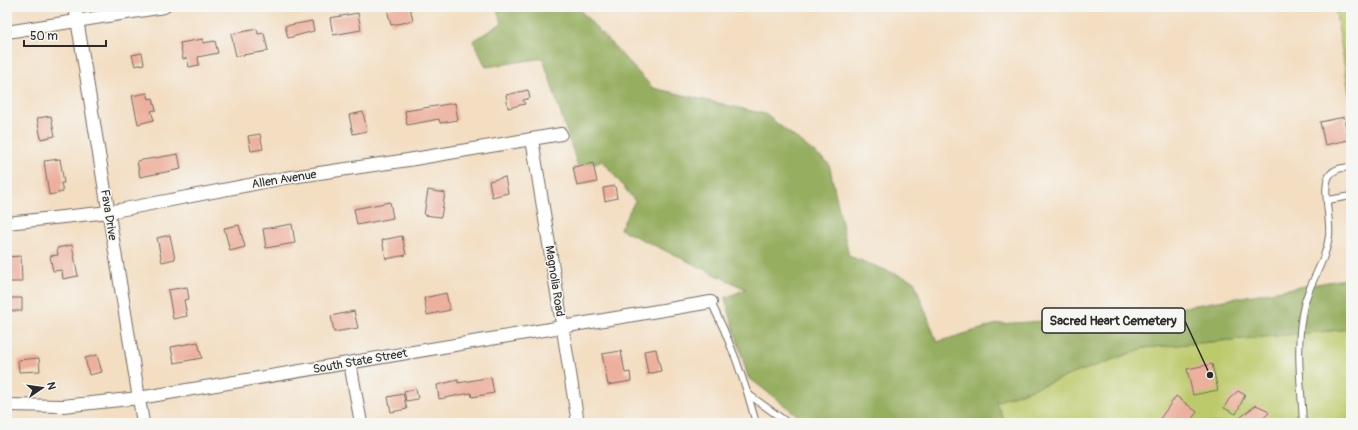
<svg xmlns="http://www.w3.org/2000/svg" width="1358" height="430" font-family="Pangolin,sans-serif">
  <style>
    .green { fill: #bdca6c; stroke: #747a4c }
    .forest { fill: #96ae60; stroke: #606c46 }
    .building { fill: #edb09d }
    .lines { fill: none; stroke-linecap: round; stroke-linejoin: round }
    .lane-casing { stroke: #716a60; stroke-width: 8 }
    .street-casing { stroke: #716a60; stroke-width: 14 }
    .lane { stroke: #fff; stroke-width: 6 }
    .street { stroke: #fff; stroke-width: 12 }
    .labels { text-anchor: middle; stroke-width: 3; stroke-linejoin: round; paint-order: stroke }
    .street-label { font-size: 12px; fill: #2b2b2b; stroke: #f6f6f2 }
    .leader { fill: none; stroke: #2b2b2b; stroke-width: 1.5 }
    .callout-dot { fill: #2b2b2b; stroke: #f6f6f2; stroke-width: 1.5 }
    .callout { fill: #f6f6f2; stroke: #2b2b2b; stroke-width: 1.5 }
    .callout-label { font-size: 13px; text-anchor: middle; font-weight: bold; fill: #2b2b2b }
  </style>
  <rect width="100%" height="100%" fill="#f6f6f2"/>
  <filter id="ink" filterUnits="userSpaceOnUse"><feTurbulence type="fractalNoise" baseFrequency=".025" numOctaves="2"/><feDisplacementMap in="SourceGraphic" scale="8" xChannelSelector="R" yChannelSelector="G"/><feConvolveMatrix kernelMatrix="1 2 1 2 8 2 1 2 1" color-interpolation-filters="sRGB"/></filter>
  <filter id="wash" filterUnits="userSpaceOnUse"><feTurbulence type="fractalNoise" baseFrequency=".012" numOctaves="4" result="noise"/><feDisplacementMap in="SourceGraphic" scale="16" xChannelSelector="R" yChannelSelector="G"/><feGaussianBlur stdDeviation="0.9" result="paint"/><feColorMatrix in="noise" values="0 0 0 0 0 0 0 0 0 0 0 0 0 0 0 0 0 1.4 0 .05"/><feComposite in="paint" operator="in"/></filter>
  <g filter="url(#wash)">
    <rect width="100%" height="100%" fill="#f3dec2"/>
    <path class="green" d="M1335 7H1351V105Z
      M1351 329V423H1005L996 402 1144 348Z"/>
    <path class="forest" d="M496 7H577L653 88 765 114 829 164 849 256 914 281 937 342 997 324 1138 315 1351 278V329L1144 348 996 402 1005 423H807L748 377 725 298 746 289 620 229 635 201 603 161 578 167 543 58 486 67 473 41 502 23Z"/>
    <g id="blocks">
      <path class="building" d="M395 7H410L413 21 391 25 387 9Z
        M358 13 361 30 333 35 330 18Z
        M312 21 314 31 288 38 285 26Z
        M257 29 258 34 264 33 268 51 236 56 231 34Z
        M203 39V43L215 41 218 53 198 57 199 65 189 67 187 58 183 59 180 43Z
        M142 53 144 64 135 66 132 55Z
        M528 90 530 98 523 100 525 104 508 108 506 95Z
        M147 93 149 99 153 98 156 110 151 111 154 120 138 124 132 96Z
        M455 103 458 120 440 123 439 119 407 125 405 111Z
        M363 112 367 131 353 134 349 115Z
        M51 116 55 136 41 139 37 118Z
        M1344 117 1348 140 1325 145 1320 122Z
        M260 134 263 149 251 151 248 136Z
        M178 154 181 169 140 177 137 161Z
        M60 159 64 183H61L63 192 49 195 44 161Z
        M593 163 597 182 577 186 573 167Z
        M505 177 508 193 492 197 489 181Z
        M615 186 617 198 605 201 603 188Z
        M428 190 445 193 441 217 424 215Z
        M390 202 393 218 357 225 354 209Z
        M292 224 295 243 266 248 263 229Z
        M239 225 245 247 230 251 224 228Z
        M170 235 175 259 162 262 157 238Z
        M402 236 406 255 386 259 382 240Z
        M72 245 78 276 63 279 62 270 53 271 50 256 58 255 57 248Z
        M21 256 22 282H7V257Z
        M187 287 189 299 184 300 187 316 173 319 168 290Z
        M446 293 450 310 427 315 424 298Z
        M7 298H22V311H7Z
        M354 311 358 328 334 332 331 316Z
        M198 342 202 358 174 363 171 347Z
        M656 349 661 371 648 374 644 351Z
        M621 351 625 373 630 372 631 381 608 385 602 354Z
        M97 355 102 372 89 375 85 358Z
        M39 358 40 371 19 372 18 360Z
        M1212 364 1218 390 1193 395 1187 369Z
        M491 377 494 393 472 397 471 393 439 399 437 385 458 380V383Z
        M416 389 418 399 406 401 404 391Z
        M1238 391 1245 395 1236 414 1224 408 1229 399Z
        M403 394 407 409 391 412 388 397Z
        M1176 396 1197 412 1189 423H1157Z
        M1256 405 1265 409 1269 413 1258 423H1246L1241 417Z"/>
    </g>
  </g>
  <g filter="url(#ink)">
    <use href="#blocks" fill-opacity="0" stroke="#716a60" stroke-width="1"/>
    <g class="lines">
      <g class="lane-casing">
        <path id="lane" d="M1328 200 1351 196
          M711 302C730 340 745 381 756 423
          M748 394 788 423
          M1303 423C1301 384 1295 343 1304 305 1310 281 1326 261 1329 236 1331 220 1322 189 1329 176 1334 168 1343 168 1351 167"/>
      </g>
      <g class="street-casing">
        <path id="street" d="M75 7 143 423
          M7 32 164 7
          M532 139 578 423
          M7 223 109 212 285 178 408 160 561 134
          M350 363 361 423
          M7 405 63 406 139 398 711 302"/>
      </g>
      <use href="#lane" class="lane"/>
      <use href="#street" class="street"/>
    </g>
  </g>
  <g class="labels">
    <g class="street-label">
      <text transform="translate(284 179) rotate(-9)" y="4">Allen Avenue</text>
      <text transform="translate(109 215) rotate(81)" y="4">Fava Drive</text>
      <text transform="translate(555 281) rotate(81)" y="4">Magnolia Road</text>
      <text transform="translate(360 361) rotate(-10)" y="4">South State Street</text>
    </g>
  </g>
  <path class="leader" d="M1210 375L1185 321"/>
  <circle class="callout-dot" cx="1210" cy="375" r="4"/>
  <rect class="callout" x="1042" y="308" width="143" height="25" rx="4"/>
  <g class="callout-label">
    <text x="1113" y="325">Sacred Heart Cemetery</text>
  </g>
  <rect width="1358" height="430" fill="none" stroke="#f6f6f2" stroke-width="24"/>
  <g transform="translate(42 388) rotate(77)" stroke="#f6f6f2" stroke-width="3" paint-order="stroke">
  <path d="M0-3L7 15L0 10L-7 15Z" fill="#2b2b2b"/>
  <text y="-6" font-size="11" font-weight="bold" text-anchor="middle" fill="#2b2b2b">N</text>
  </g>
  <path d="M24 40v6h82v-6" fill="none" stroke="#2b2b2b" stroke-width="2"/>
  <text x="30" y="40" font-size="12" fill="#2b2b2b" stroke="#f6f6f2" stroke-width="3" paint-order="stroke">50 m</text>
</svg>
